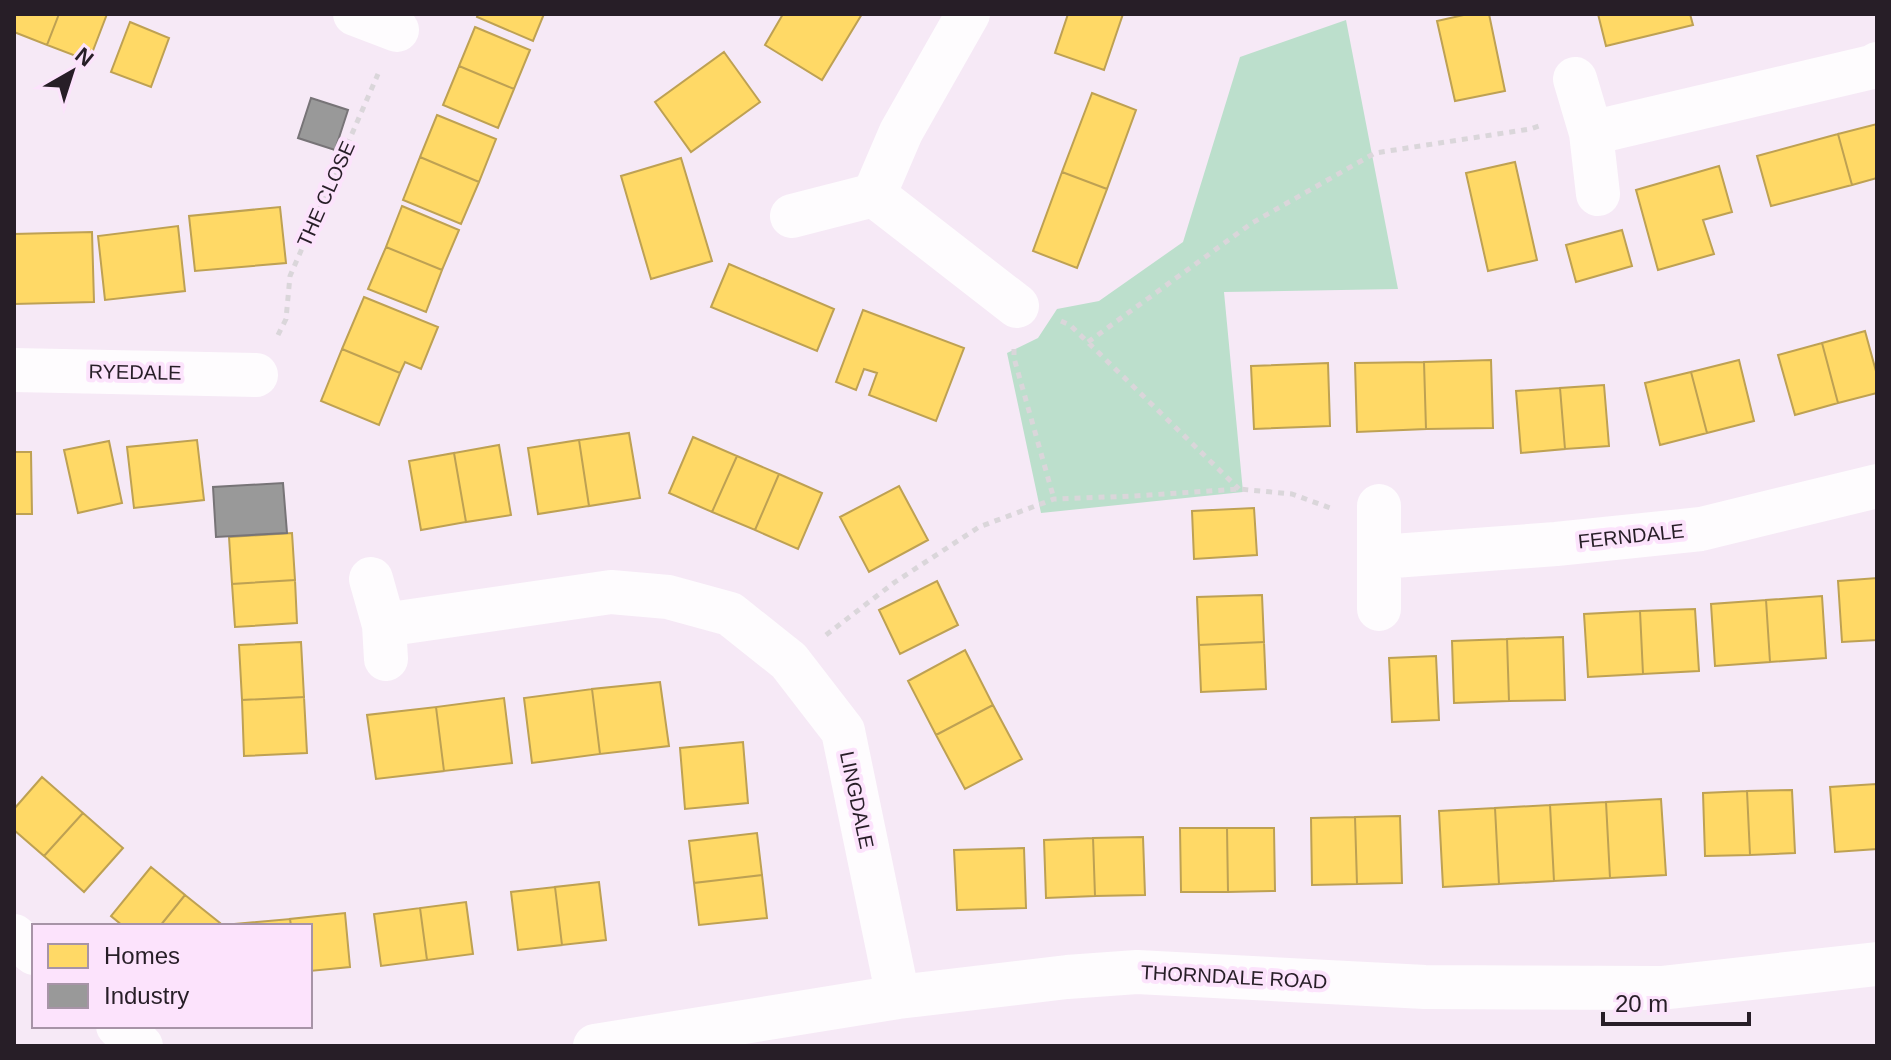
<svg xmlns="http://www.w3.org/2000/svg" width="1891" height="1060" font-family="Helvetica,sans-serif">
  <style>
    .green { fill: #bcdfcc }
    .homes { fill: #ffd966; stroke: #bea153; stroke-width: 2 }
    .industry { fill: #999; stroke: #777477; stroke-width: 2 }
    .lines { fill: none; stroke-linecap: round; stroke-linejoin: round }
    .path { stroke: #dad6da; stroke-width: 5; stroke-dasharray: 6 6; stroke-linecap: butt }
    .minor { stroke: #fefcfe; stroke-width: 44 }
    .labels { text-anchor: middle; stroke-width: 8; stroke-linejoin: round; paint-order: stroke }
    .street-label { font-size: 20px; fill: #271e27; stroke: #fce3fc }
  </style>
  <rect width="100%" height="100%" fill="#f6e9f6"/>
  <path class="green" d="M1346 20 1398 289 1224 292 1243 492 1041 513 1007 353 1038 338 1057 309 1099 301 1183 242 1240 57Z"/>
  <path class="homes" d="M14 14H59L47 45 14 32Z
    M59 14H107L89 61 47 45Z
    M478 14H544L533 41 477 17Z
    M783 14H862L822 80 765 45Z
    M1068 14H1123L1104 70 1055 53Z
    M1468 14H1489L1505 91 1455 101 1437 21Z
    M1598 14H1690L1693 25 1606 46Z
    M130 22 169 38 151 87 111 72Z
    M475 27 530 50 514 89 459 66Z
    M724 52 760 102 691 152 655 102Z
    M459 66 514 89 498 128 443 105Z
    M1092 93 1136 110 1107 189 1062 172Z
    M437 115 496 139 479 182 420 157Z
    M1877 124V178L1852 185 1838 134Z
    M1838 134 1852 185 1771 206 1757 156Z
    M420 157 479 182 461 224 403 200Z
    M681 158 712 261 651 279 621 176Z
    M1515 162 1537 260 1488 271 1466 173Z
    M1719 166 1732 212 1703 220 1714 254 1658 270 1636 190Z
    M1062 172 1107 189 1077 268 1033 251Z
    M402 206 459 230 442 270 386 247Z
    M280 207 286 263 195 271 189 216Z
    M178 226 185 291 105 300 98 236Z
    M1622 230 1632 266 1576 282 1566 245Z
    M92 232 94 302 14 304V234Z
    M386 247 442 270 426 312 368 289Z
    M729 264 834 309 817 351 711 307Z
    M364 297 438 327 421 369 405 362 400 373 342 349Z
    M863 310 964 348 936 421 869 395 877 373 864 369 856 390 836 382Z
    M1865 331 1877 375V393L1838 403 1822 343Z
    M1822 343 1838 403 1795 415 1778 355Z
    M342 349 400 373 379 425 321 401Z
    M1491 360 1493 428 1426 429 1424 362Z
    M1739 360 1754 421 1707 433 1691 372Z
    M1424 362 1426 429 1357 432 1355 363Z
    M1328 363 1330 426 1254 429 1251 366Z
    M1691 372 1707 433 1660 445 1645 383Z
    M1604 385 1609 446 1565 449 1560 388Z
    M1560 388 1565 449 1521 453 1516 391Z
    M629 433 640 498 589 506 579 440Z
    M693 437 737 456 712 512 669 493Z
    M197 440 204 500 134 508 127 447Z
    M579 440 589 506 538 514 528 448Z
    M109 441 122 503 78 513 64 450Z
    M499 445 511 515 466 522 454 453Z
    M14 452H31L32 514H14Z
    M454 453 466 522 421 530 409 461Z
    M737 456 779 474 755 530 712 512Z
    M779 474 822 493 798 549 755 530Z
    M899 486 928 540 869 572 840 517Z
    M1254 508 1257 555 1194 559 1192 511Z
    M292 533 295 580 232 584 229 537Z
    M1877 578V640L1842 642 1838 581Z
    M295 580 297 623 235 627 232 584Z
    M937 581 958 625 900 654 879 610Z
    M1262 595 1264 642 1199 645 1197 597Z
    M1822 596 1826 658 1770 662 1766 600Z
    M1766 600 1770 662 1715 666 1711 604Z
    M1695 609 1699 671 1643 674 1640 611Z
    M1640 611 1643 674 1588 677 1584 614Z
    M1563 637 1565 700 1509 701 1507 639Z
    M1507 639 1509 701 1454 703 1452 641Z
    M301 642 304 697 242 700 239 645Z
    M1264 642 1266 689 1201 692 1199 645Z
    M965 650 993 705 936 735 908 681Z
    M1436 656 1439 720 1392 722 1389 658Z
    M660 682 669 746 600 754 592 689Z
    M592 689 600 754 532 763 524 698Z
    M304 697 307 753 244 756 242 700Z
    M504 698 512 763 444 771 436 707Z
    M993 705 1022 759 965 789 936 735Z
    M436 707 444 771 376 779 367 715Z
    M743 742 748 803 685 809 680 748Z
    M42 777 83 813 44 856 14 830V809Z
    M1876 784 1877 849 1835 852 1830 787Z
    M1792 790 1795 853 1750 855 1747 791Z
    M1747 791 1750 855 1705 856 1703 793Z
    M1661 799 1666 875 1610 878 1606 802Z
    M1606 802 1610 878 1554 881 1550 805Z
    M1550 805 1554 881 1499 884 1495 808Z
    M1495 808 1499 884 1443 887 1439 811Z
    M83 813 123 848 84 892 44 856Z
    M1400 816 1402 883 1357 884 1355 817Z
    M1355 817 1357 884 1312 885 1311 818Z
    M1180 828H1227L1228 892H1181Z
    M1227 828H1274L1275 891 1228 892Z
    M757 833 762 875 694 883 689 841Z
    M1143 837 1145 895 1095 896 1093 838Z
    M1093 838 1095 896 1046 898 1044 840Z
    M1024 848 1026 908 957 910 954 850Z
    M151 867 185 895 160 926H123L111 916Z
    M762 875 767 918 699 925 694 883Z
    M599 882 606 940 562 945 555 887Z
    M555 887 562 945 518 950 511 892Z
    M185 895 220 923 218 926H160Z
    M466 902 473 954 427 960 420 908Z
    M420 908 427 960 381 966 374 914Z
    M345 913 350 967 310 971V926H291L290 919Z
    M290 919 291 926H235V924Z"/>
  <path class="industry" d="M311 98 348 110 335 150 298 138Z
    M283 483 287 533 216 537 213 487Z"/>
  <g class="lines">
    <path class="path" d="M1061 321 1070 325 1239 489
      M278 335 286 319 290 276 378 74
      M1088 342 1252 223 1375 153 1530 129 1542 125
      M1014 349V358L1054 499
      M826 635 895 582 979 527 1054 499 1134 496 1239 489 1292 494 1333 509"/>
    <path class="minor" d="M355 14 397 30
      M1575 79 1591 133 1598 194
      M1591 133 1872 67 1877 64
      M874 195 901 132 968 14
      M792 216 874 195 1017 306
      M14 370 256 375
      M1380 557 1556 544 1701 529 1877 486
      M371 579 384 625 386 659
      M1379 609V506
      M384 625 611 592 668 597 730 614 789 661 843 731 898 997
      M14 936 34 953
      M118 1026 141 1046
      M595 1046 898 997 1067 977 1137 972 1425 987 1661 988 1877 964"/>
  </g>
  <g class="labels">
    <g class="street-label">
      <text transform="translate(326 194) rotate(-66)" y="7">THE CLOSE</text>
      <text transform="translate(135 372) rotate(1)" y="7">RYEDALE</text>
      <text transform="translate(1631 536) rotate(-6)" y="7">FERNDALE</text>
      <text transform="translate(857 800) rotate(78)" y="7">LINGDALE</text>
      <text transform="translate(1234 977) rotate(3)" y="7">THORNDALE ROAD</text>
    </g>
  </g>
  <rect width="1891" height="1060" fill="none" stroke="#271e27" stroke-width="32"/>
  <rect x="32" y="924" width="280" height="104" fill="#fce3fc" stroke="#a794a7" stroke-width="2"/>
  <rect x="48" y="944" width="40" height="24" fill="#ffd966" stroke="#a794a7" stroke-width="2"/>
  <text x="104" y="964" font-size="24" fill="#271e27">Homes</text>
  <rect x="48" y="984" width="40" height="24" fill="#999999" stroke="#a794a7" stroke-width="2"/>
  <text x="104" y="1004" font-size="24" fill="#271e27">Industry</text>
  <g transform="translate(72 72) rotate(39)" stroke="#fce3fc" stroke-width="6" paint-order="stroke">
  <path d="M0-6L14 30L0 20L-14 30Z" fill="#271e27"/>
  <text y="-12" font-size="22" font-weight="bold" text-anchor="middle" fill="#271e27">N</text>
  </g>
  <path d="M1603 1012v12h146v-12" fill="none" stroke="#271e27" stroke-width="4"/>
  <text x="1615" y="1012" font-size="24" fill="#271e27" stroke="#fce3fc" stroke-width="6" paint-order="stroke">20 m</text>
</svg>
